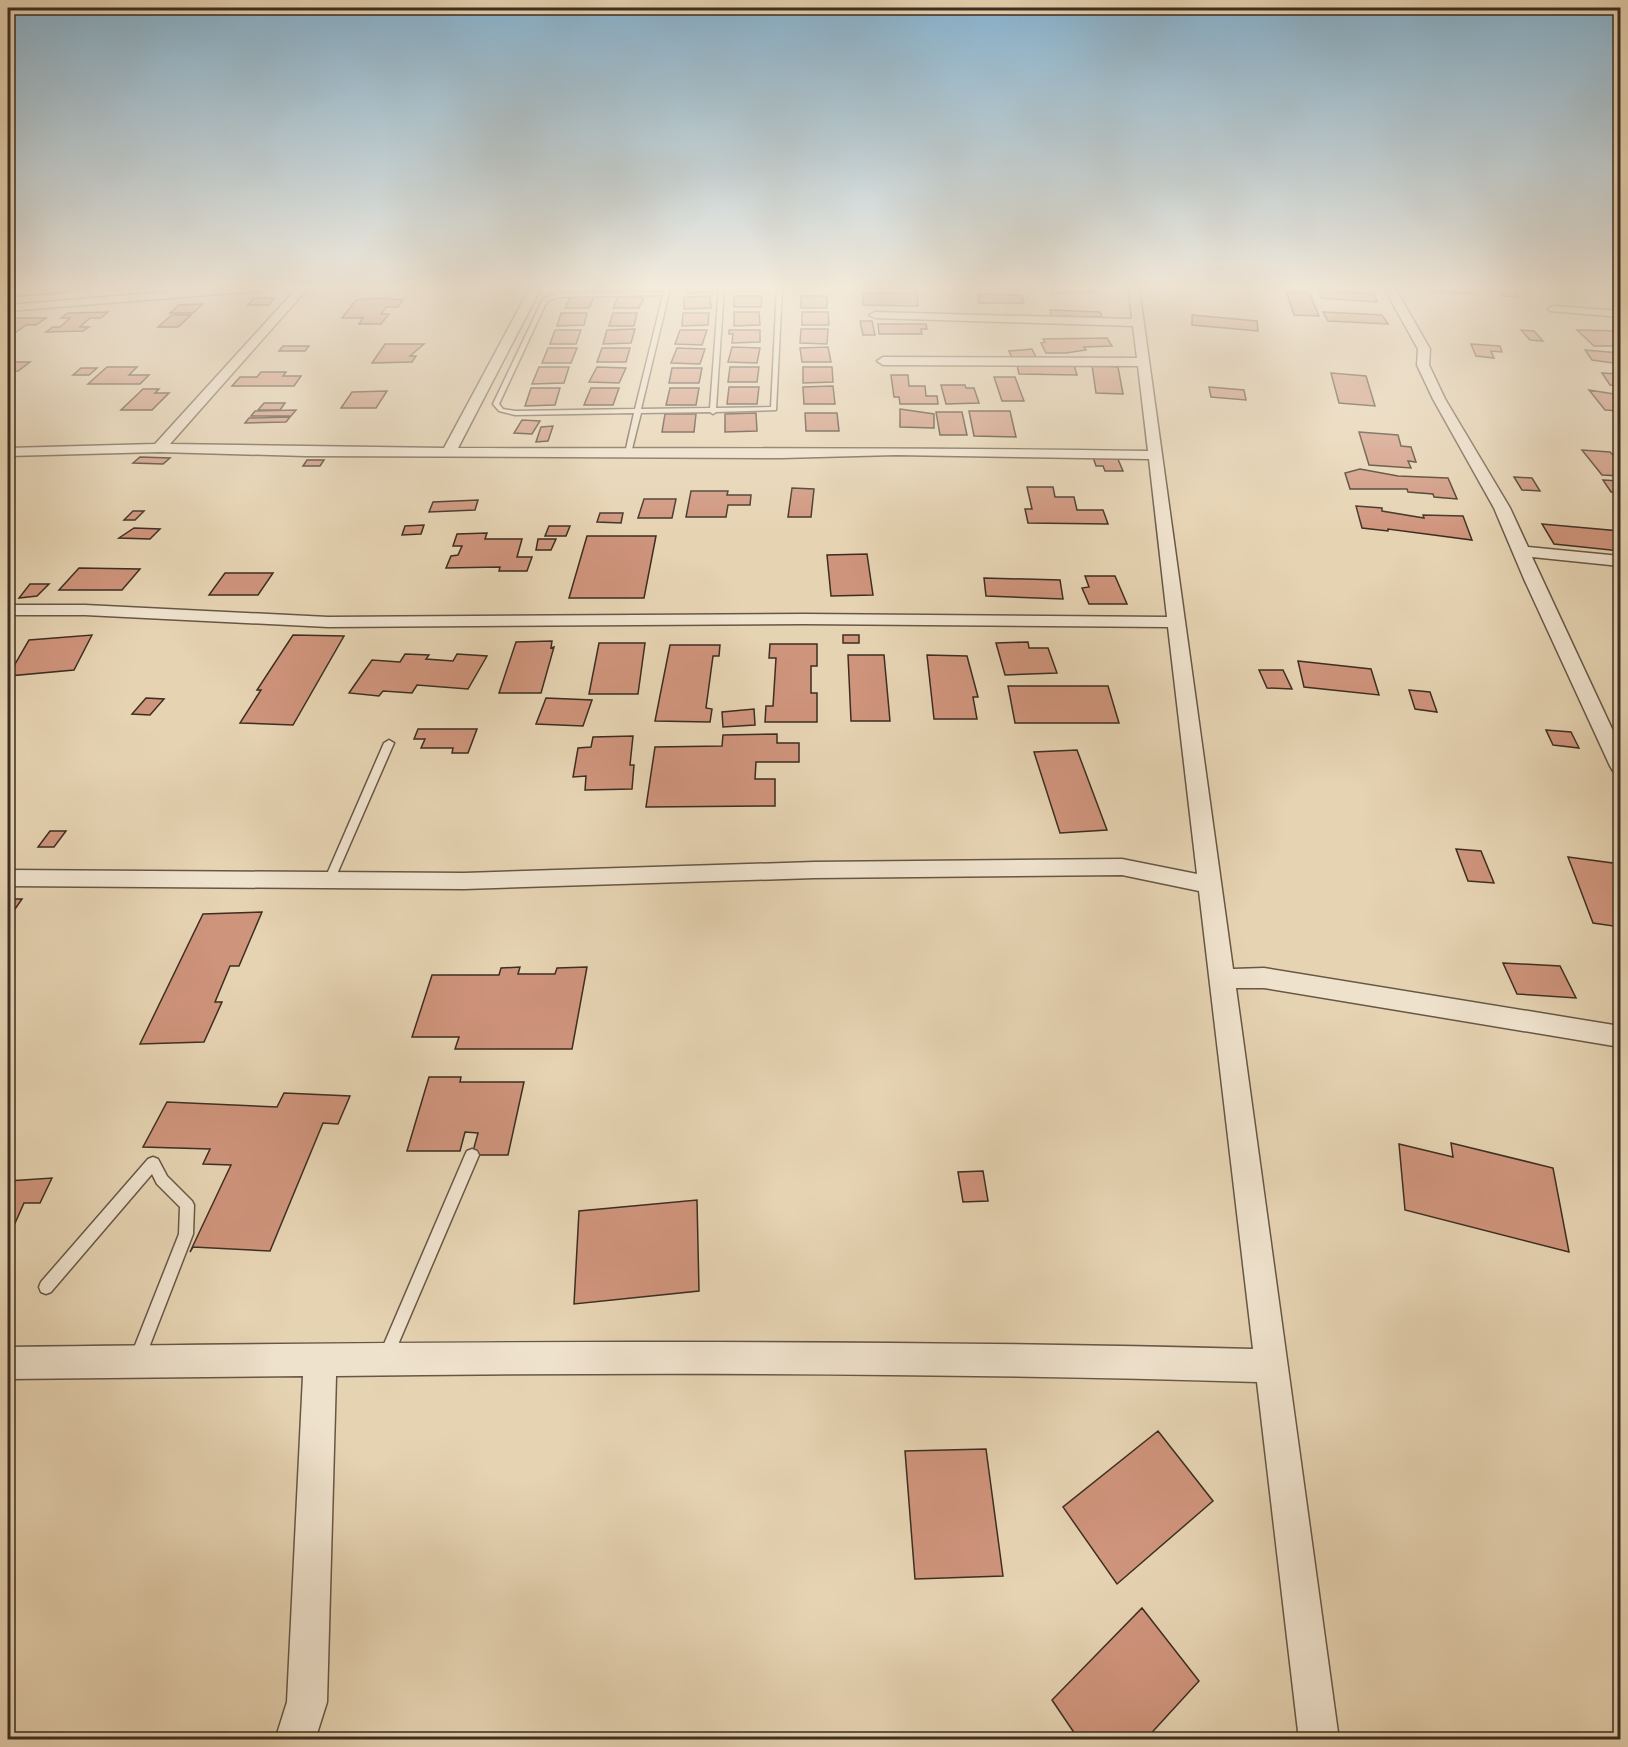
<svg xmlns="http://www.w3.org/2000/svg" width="1628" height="1747" font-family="'Libre Caslon Text',serif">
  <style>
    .building { fill: #cf947c; stroke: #3d2e21; stroke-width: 1.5 }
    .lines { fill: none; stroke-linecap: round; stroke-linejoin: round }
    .service-casing { stroke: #675745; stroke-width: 3 }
    .minor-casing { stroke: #675745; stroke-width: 3 }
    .service { fill: #efe2cd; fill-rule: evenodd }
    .minor { fill: #efe2cd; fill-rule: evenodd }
  </style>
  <rect width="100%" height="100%" fill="#e6d3b2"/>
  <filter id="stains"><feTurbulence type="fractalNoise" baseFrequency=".00333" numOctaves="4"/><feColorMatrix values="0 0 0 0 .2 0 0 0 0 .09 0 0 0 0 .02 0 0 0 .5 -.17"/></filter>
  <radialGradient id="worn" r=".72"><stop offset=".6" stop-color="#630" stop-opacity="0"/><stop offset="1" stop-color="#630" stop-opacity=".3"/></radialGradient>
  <path class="building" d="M12 288H89L77 292 8 297Z
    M688 288H713L712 292 687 293Z
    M1049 288H1092L1094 292 1051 293Z
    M1425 288H1469L1472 294 1427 291Z
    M1500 288H1515L1518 297 1503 296Z
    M1319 290 1374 294 1377 302 1321 298Z
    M1286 291 1309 292 1319 316 1294 315Z
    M863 293H917L918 306 863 305Z
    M978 294 1021 295 1024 303H979Z
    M710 296 711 308 684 309V297Z
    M734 296H762L761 307H734Z
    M801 296H827V308H801Z
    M570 297H594L589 308H565Z
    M618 297H642L643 300 639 308H613Z
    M254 298H274L269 305H248Z
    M381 298 403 300 398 307H386L381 314H389L381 324H359L363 318H342L356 300Z
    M203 304 193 313H170L179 305Z
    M1050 310 1100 312 1102 317 1051 316Z
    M108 312 101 318H90L80 327H89L83 331 46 332 53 327H60L70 318H61L68 313Z
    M734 312H759L760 325 734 326Z
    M802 312H828L829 325H802Z
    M1323 312 1382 315 1388 324 1328 321Z
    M561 313H587L584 325 557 326Z
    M613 313H637L634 326H609Z
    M683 313H709L708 325 682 326Z
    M172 315H191L178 327H158Z
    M1192 315 1257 321 1258 331 1192 325Z
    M8 318H46L36 325H26L8 338Z
    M860 321H872L875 335H863Z
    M878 324H926L927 329H921L922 334H879Z
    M635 329 631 343 603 344 607 330Z
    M801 329H828L827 344 800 343Z
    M555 330H581L576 344H550Z
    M680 330H707L702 345 675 344Z
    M729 330H760V342L732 343 733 334H729Z
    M1521 330 1534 331 1543 341 1530 340Z
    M1577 330 1620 331V346H1594Z
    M1107 338 1112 346 1084 347 1086 350 1066 353H1046L1041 343 1045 342 1043 339Z
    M385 344H424L410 356H416L412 362 372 363Z
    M1471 344 1500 346 1502 352 1491 351 1494 358 1476 356Z
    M283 346H309L305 351H279Z
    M732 347 760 348 757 363 728 362Z
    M828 347 831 362H802L800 348Z
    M548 348H577L571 363H542Z
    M602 348H630L626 362H597Z
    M677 348 705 349 700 364 671 363Z
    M1032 349 1036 357 1012 358 1009 351Z
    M1585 350 1620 353V364L1592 360Z
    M8 362H30L18 371 8 372Z
    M1017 365H1074L1077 375 1019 374Z
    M1092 365 1118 367 1123 394 1096 393Z
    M107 367H137L129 375H149L140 384H88Z
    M539 367H569L564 383 532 384Z
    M597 367 626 368 619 383 589 382Z
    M730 367H759L757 382H728Z
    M803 367H832L833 382 803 383Z
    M81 368H97L89 375H73Z
    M672 368H702L699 383H669Z
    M261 372H286L283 376H301L294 386H232L240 377H257Z
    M1331 373 1366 376 1375 406 1339 403Z
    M1602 373 1620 374V386L1610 385Z
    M891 375H908L909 386H925L926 396H937L938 404H900L899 397H894Z
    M994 377H1015L1024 401H1002Z
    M941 385H965L966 388H974L979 403 946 404Z
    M833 386 835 404H804L803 387Z
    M729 387H759L757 404H727Z
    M1209 387 1244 390 1246 400 1211 397Z
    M531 388H560L555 405 525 406Z
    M591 388H619L613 405H584Z
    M670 388H699L696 405H666Z
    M143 389H159L155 393H169L152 410H121Z
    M1589 390 1620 395V411L1605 410Z
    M387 391 376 408H341L352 392Z
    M264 403H285L280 410H258Z
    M900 409 934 414V428L900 427Z
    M296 410 291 416H251L255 411Z
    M969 411H1010L1016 437 974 436Z
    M936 412H962L967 435H940Z
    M756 413 757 431 725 432V414Z
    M805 413H837L839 431H806Z
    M665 414H696L694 432H662Z
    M290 417 286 422 245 423 249 418Z
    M522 420 540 421 532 434 514 433Z
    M553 426 548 441 536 442 541 427Z
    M1359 432 1398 435 1401 446 1411 447 1416 462 1408 461 1411 468 1369 465Z
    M1582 450 1610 452 1620 462V476L1602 475Z
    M140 457 170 458 163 464 133 463Z
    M1093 457H1117L1123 471H1105L1103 466H1096Z
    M307 460H324L320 466H303Z
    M1360 469 1398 476 1448 478 1457 499 1434 497 1433 494 1408 492 1407 489H1350L1345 473Z
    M1514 477 1532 478 1540 491 1522 490Z
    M1603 480 1620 481V492H1611Z
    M1027 487H1053L1055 497H1074L1077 510H1103L1108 524 1028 523 1025 509H1032Z
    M792 488 814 489 811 517H788Z
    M691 491H728L727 495H751L750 505H728L726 517H686Z
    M644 499H676L672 518H638Z
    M478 500 475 510 429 512 433 502Z
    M1356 506 1382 508V511L1424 518 1423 515 1463 516 1472 540 1388 529V531L1362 528Z
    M133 511H144L135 520H124Z
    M600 513H623L621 523 597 522Z
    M1542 524 1620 531V551L1554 544Z
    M424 525 421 534 402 535 405 526Z
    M549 526H570L566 536H545Z
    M134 528 160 529 150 539 119 538Z
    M487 533 485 539H522L517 557H532L527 571H499L500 567 446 568 451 556 458 555 462 546H453L457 534Z
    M587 536H656L644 598H569Z
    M538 539H556L551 550H536Z
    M867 554 873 595 831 596 827 555Z
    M79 568 140 569 122 590H59Z
    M225 573H273L258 595H209Z
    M1085 576H1115L1127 604H1089L1082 588 1089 587Z
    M984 578 1060 580 1063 599 986 596Z
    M30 584H49L37 596 19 598Z
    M92 635 74 670 8 676 29 640Z
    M293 635 344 636 293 725 240 723 261 690H257Z
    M843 635H859V643H843Z
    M552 641 551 648 554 647 541 693H499L516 642Z
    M1028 642 1029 648H1048L1057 673 1005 675 996 643Z
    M599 643H645L638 694H589Z
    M770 644H817V666H811V693H817V722H765L766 706H773L776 658H769Z
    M670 645H720L719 656H713L706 708 712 709 710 722 655 721Z
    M405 654 429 655 426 659 453 661 457 654 487 656 468 689 417 685 412 693 383 691 379 696 349 693 372 660 400 662Z
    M848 655H884L890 721H851Z
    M927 655 967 656 978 697H973L977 719H934Z
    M1298 661 1371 669 1379 695 1304 687Z
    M1259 670H1283L1292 689 1267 688Z
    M1008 686H1108L1119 723H1015Z
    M1409 690 1430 692 1437 712 1415 709Z
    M146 698 164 699 150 715 132 714Z
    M546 698 592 700 583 726 536 724Z
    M754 709 755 725 723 727 722 712Z
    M418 729H477L468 753H452L453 748H421L425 739H414Z
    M1546 730 1571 732 1579 748 1553 745Z
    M777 734V743H799V762H756L755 779H775V806L646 807 655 747 722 746 723 735Z
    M633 736 630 765H634L632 789 585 790 586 776 573 777 578 748 591 747 593 737Z
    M1077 750 1107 830 1060 833 1034 752Z
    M50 831H66L54 847H38Z
    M1456 849 1481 851 1494 883 1468 881Z
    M1568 857 1620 864V927L1593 923Z
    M8 899H22L8 919Z
    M262 912 239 966H230L215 1002H222L204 1042 140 1044 203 914Z
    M1503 963 1560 966 1576 998 1517 994Z
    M520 967 518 974H555L557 968 587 967 572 1049H455L459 1037H412L432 975H499L501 968Z
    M429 1077H461L460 1082H524L508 1155H472L478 1133 465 1132 460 1151H407Z
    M284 1093 350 1096 338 1124 323 1123 270 1251 193 1247 190 1252 231 1165 203 1164 210 1149 143 1147 167 1102 277 1107Z
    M1451 1143 1553 1168 1569 1252 1405 1210 1399 1144 1453 1157Z
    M983 1171 988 1201 963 1202 958 1172Z
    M52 1178 40 1203H24L8 1239V1181Z
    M697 1200 699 1291 574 1304 579 1211Z
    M1158 1431 1213 1501 1117 1584 1063 1507Z
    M986 1449 1003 1576 915 1579 905 1451Z
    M1142 1608 1199 1681 1145 1740H1079L1052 1700Z"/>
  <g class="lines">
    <g class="service-casing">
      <path id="service" d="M665 288 670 289 641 409 710 408 719 288H724L716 408 771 407 777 288H782L776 410 716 412 713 414 710 412 641 413 631 453 628 455 625 453 634 413 515 415 499 411 493 404 543 299 558 293 664 292ZM663 295 635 409 515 411 503 409 499 404 547 301 559 297Z
        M389 740 394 743 334 881 333 884H325L324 881 384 743Z
        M472 1149 477 1151 479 1155 391 1361 386 1364 381 1361 378 1356 381 1351 465 1155 467 1151Z
        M153 1157 158 1159 167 1176 192 1201 194 1205 193 1234 143 1363 138 1366 133 1363 130 1358 179 1234 180 1207 157 1184 152 1174 51 1292 46 1294 41 1292 39 1287 41 1282 148 1159Z"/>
    </g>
    <g class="minor-casing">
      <path id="minor" d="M216 288H265L260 291 8 311V305Z
        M297 288H308L170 444 444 448 530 288H541L458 448C688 449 918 447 1148 451L1138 366 883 365 877 361 883 357 1137 358 1133 326 875 318 869 315 875 312 1132 319 1129 288H1139L1233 969 1264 968 1620 1026V1047L1264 988H1236L1339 1740H1299L1257 1382C950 1373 643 1372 336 1376L327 1702 315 1740H275L287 1702 303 1376 8 1379V1347C423 1342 838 1338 1253 1349L1199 891 1122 875 814 878 464 889 8 886V870L464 873 814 862 1122 859 1197 874 1168 627 804 624 328 627 85 615H8V605H85L328 617 804 614 1167 617 1149 459 896 455 781 458 306 456 159 452 8 456V448L155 444Z
        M1384 288H1395L1430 349 1429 365 1445 399 1510 508 1528 547 1620 556V566L1532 557 1620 746V772L1613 771 1610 766 1524 579 1494 508 1433 399 1417 365 1418 349Z
        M1554 306 1620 311V317L1550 311 1548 309Z"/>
    </g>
    <use href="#service" class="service"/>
    <use href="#minor" class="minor"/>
  </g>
  <linearGradient id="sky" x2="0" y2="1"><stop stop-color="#87b5d3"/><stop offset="0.54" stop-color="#f4ebdc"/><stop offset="1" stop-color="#f4ebdc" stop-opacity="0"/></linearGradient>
  <rect width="1628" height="533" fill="url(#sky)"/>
  <rect width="1628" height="1747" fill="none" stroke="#e6d3b2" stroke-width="30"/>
  <rect x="9" y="9" width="1610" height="1729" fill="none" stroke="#3d2e21" stroke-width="3"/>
  <rect x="15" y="15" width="1598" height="1717" fill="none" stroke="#3d2e21" stroke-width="1.5"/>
  <rect width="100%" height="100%" filter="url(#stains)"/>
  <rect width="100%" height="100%" fill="url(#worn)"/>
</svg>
